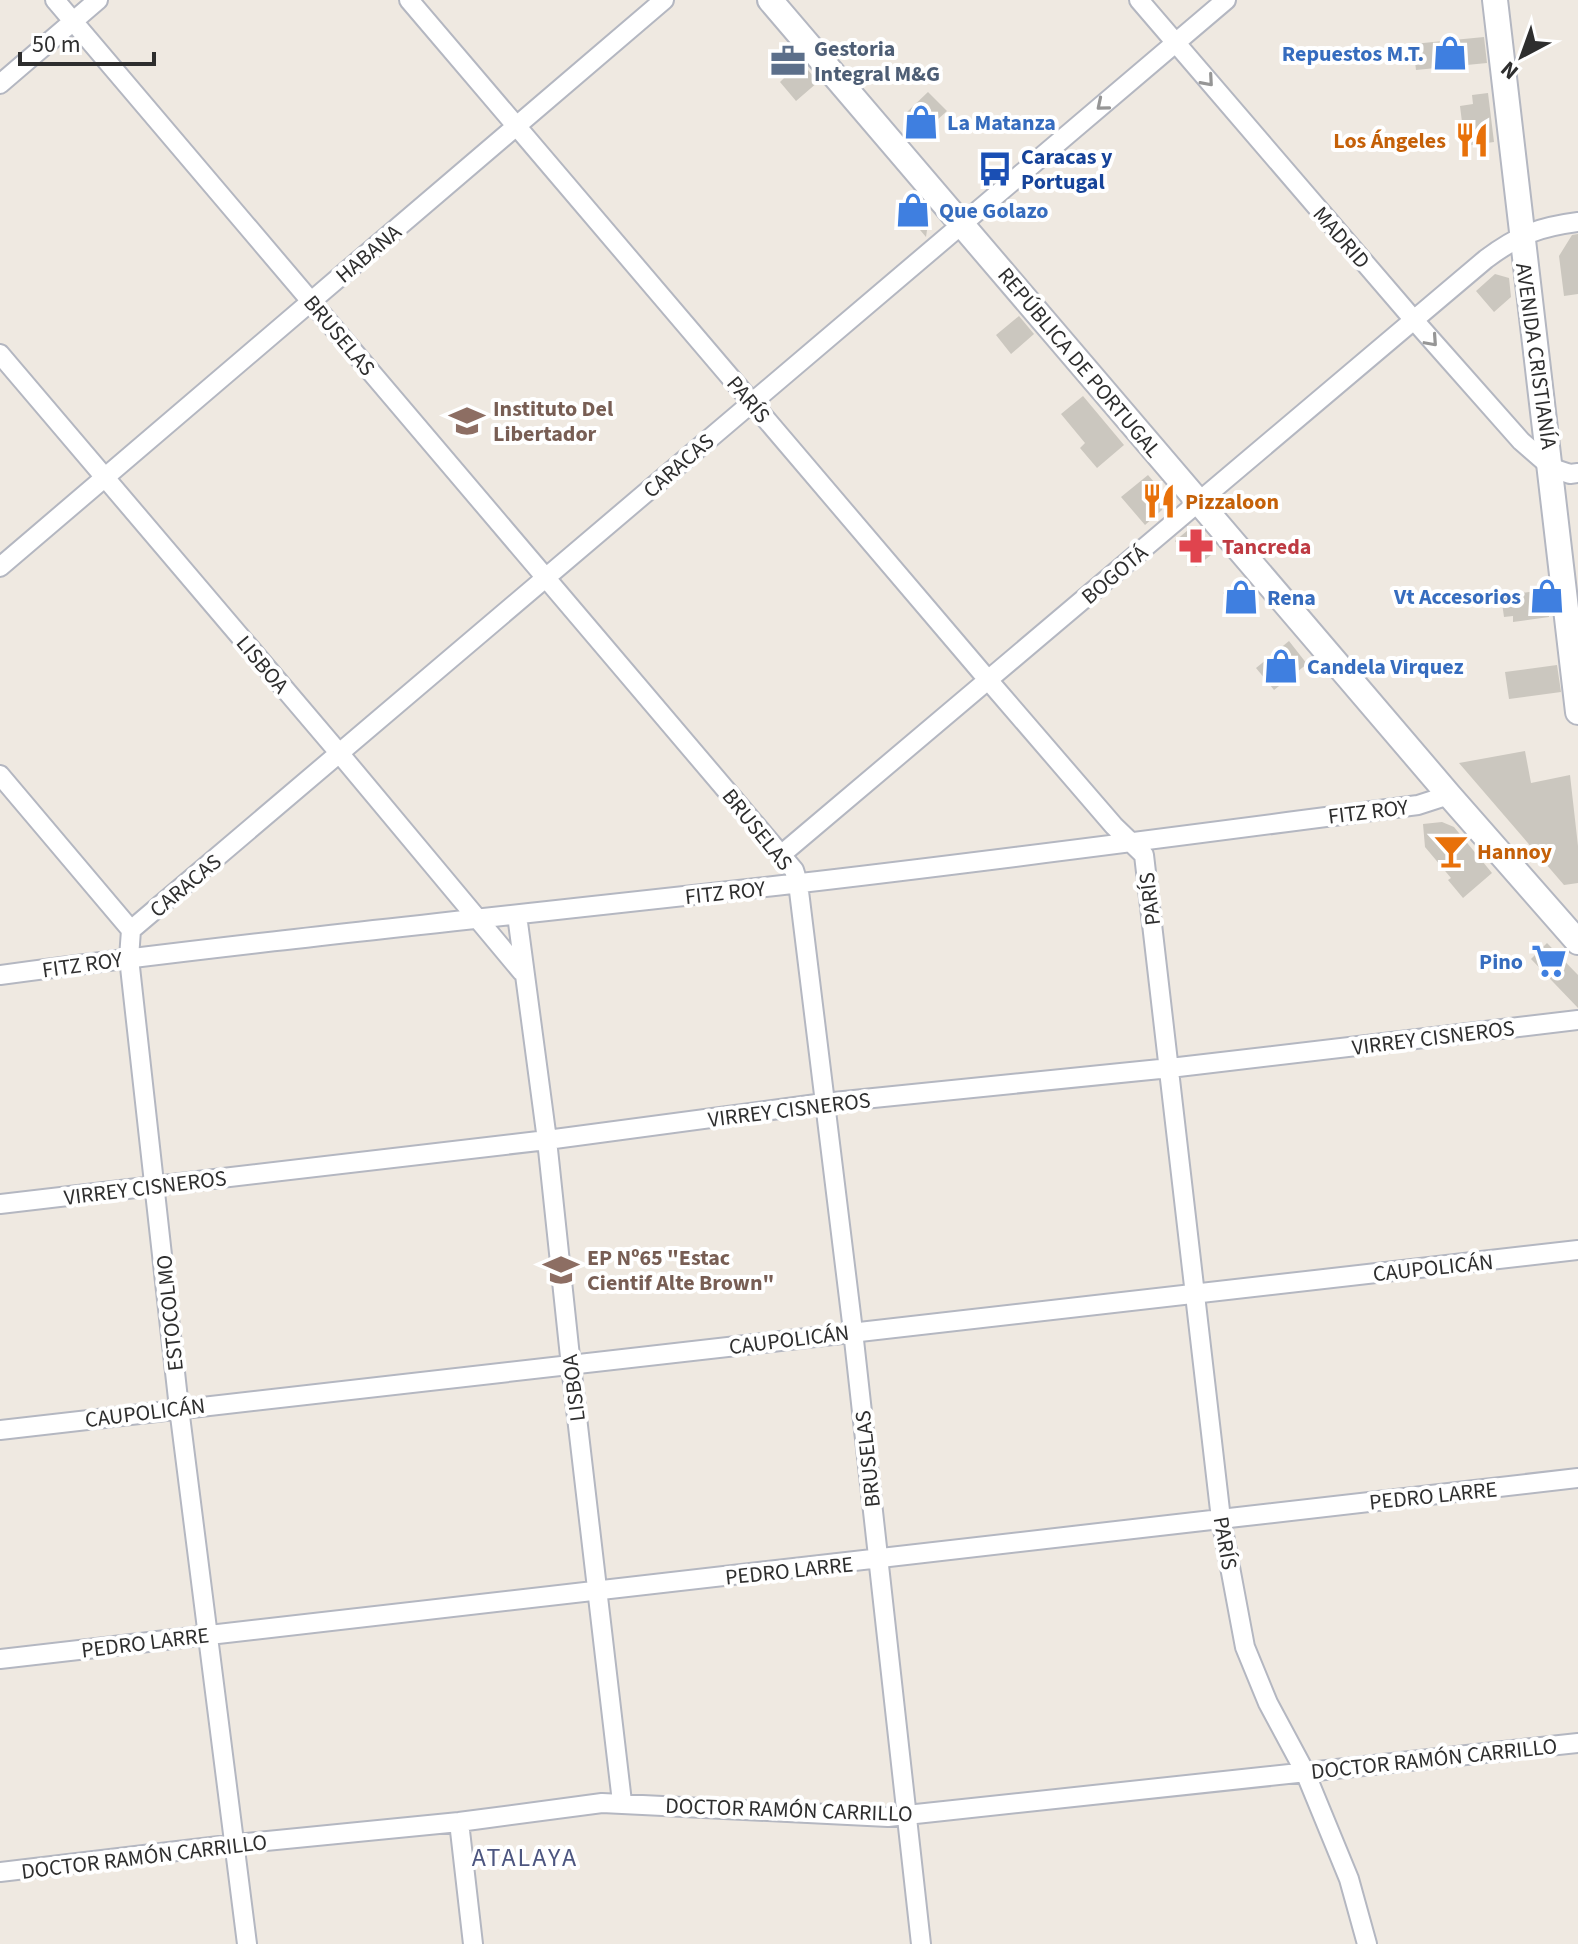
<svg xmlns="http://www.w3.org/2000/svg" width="1578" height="1944" font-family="'Source Sans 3',sans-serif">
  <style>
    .building { fill: #cbc7bf }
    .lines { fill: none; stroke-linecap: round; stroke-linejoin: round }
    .minor-casing { stroke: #b4b7c1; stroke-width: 22 }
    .secondary-casing { stroke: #b4b7c1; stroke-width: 28 }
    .minor { stroke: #fff; stroke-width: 18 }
    .secondary { stroke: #fff; stroke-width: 24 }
    .oneway { stroke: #969696 }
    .labels { text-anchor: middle; stroke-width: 8; stroke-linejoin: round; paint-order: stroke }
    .service-label { font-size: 22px; font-weight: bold; fill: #4e5e75; stroke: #fff; text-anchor: start }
    .shop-label { font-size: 22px; font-weight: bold; fill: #366cbe; stroke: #fff; text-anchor: start }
    .food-label { font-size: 22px; font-weight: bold; fill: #c56008; stroke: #fff; text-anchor: start }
    .transit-label { font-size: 22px; font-weight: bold; fill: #164399; stroke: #fff; text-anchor: start }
    .street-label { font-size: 22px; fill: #2e2e2e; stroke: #fff }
    .education-label { font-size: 22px; font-weight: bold; fill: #785e54; stroke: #fff; text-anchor: start }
    .health-label { font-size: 22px; font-weight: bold; fill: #be3a42; stroke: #fff; text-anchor: start }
    .quarter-label { font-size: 26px; letter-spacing: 2px; fill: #4d5680; stroke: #fff }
  </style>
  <rect width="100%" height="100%" fill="#efe9e1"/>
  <path class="building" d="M1484 37 1487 63 1416 70 1413 44Z
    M788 46 818 82 796 101 780 82 787 75 773 58Z
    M928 92 947 111 925 131 907 112Z
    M1488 93 1494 142 1465 146 1460 106 1473 104 1472 95Z
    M910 194 929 216 926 237 898 204Z
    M1578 234V294L1564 296 1559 256 1572 235Z
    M1495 274 1509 278 1511 297 1494 312 1476 291Z
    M1019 316 1034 334 1011 354 996 335Z
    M1083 396 1124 445 1097 468 1080 448 1085 443 1061 414Z
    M1148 475 1166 496 1162 510 1145 525 1121 497Z
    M1188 530 1202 533 1216 551 1196 567 1175 541Z
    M1240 579 1258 601 1242 615 1223 593Z
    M1549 589V617L1513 622V616L1504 617 1501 596Z
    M1289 641 1307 664 1274 690 1256 668Z
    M1557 665 1561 692 1509 699 1505 672Z
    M1525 751 1531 783 1570 775 1578 846V883L1564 885 1459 763Z
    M1442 822 1454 827 1492 873 1463 898 1448 880 1451 878 1425 847 1423 824Z
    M1547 943 1578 975V1008L1531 959Z"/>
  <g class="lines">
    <g class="minor-casing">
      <path id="minor" d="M55 0 794 870 798 883 853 1331 921 1944
        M409 0 989 681 1114 826 1144 855 1221 1519 1245 1647 1268 1703 1305 1772 1349 1879 1367 1944
        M1139 0 1413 319 1521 441 1552 468 1570 474 1578 473
        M0 84 98 0
        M0 354 340 754 522 972
        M0 567 664 0
        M0 775 131 930 129 958 179 1408 247 1944
        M782 854 1486 259C1518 235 1539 227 1578 222
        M517 915 547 1140 571 1366 622 1802
        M131 930 1226 0
        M0 975C263 940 528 914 792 884 1001 860 1210 832 1418 805L1449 795
        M0 1204 547 1140 824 1103 1170 1068 1578 1020
        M0 1430 1578 1250
        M0 1659 1578 1478
        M459 1822 473 1944
        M0 1872 236 1844 459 1822 602 1803 888 1817 1578 1743"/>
    </g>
    <g class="secondary-casing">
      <path id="secondary" d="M770 0 1449 795 1578 942
        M1495 0C1521 238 1552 475 1578 712"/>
    </g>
    <use href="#minor" class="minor"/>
    <use href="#secondary" class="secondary"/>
  </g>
  <defs><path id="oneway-chevron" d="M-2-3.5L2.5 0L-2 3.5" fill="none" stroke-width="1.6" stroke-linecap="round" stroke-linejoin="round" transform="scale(2)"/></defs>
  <g class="oneway">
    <use href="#oneway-chevron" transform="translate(1208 81) rotate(49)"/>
    <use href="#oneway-chevron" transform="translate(1102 105) rotate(140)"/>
    <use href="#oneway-chevron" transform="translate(1432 341) rotate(48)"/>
  </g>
  <defs>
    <g id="shop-bare" transform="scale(2.76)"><path d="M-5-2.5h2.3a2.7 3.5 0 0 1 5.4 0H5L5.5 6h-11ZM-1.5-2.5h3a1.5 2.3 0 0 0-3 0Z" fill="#3f7fe0" stroke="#fff" stroke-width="2.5" paint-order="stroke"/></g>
    <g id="office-bare" transform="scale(2.76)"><path d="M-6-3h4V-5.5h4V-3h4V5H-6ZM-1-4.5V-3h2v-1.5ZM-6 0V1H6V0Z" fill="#5c6f8a" stroke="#fff" stroke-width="2.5" paint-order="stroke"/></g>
    <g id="restaurant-bare" transform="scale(2.76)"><path d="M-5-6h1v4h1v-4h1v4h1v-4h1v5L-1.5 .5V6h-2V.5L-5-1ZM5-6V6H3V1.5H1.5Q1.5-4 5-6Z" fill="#e8710a" stroke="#fff" stroke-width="2.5" paint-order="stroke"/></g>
    <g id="bus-bare" transform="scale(2.76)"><path d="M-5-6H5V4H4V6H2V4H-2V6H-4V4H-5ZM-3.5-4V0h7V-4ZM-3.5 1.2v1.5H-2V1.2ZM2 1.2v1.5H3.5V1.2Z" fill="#1a4fb4" stroke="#fff" stroke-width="2.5" paint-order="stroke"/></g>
    <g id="school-bare" transform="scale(2.76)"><path d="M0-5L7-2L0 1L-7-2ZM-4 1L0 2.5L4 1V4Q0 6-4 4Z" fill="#8d6e63" stroke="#fff" stroke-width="2.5" paint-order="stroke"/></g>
    <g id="pharmacy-bare" transform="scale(2.76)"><path d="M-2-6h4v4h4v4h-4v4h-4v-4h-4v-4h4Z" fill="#e0444e" stroke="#fff" stroke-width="2.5" paint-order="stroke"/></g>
    <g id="bar-bare" transform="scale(2.76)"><path d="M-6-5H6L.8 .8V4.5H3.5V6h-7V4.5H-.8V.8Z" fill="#e8710a" stroke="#fff" stroke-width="2.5" paint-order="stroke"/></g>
    <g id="supermarket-bare" transform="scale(2.76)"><path d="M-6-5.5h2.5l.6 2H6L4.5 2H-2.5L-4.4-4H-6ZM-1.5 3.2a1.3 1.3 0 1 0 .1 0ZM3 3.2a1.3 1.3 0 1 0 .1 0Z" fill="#3f7fe0" stroke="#fff" stroke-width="2.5" paint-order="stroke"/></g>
  </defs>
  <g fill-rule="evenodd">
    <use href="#shop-bare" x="1450" y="53"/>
    <use href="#office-bare" x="788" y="61"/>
    <use href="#shop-bare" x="921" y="122"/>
    <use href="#restaurant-bare" x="1472" y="140"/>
    <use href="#bus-bare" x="995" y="169"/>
    <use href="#shop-bare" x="913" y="210"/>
    <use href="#school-bare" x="467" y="421"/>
    <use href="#restaurant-bare" x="1159" y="501"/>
    <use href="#pharmacy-bare" x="1196" y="546"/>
    <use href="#shop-bare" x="1547" y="596"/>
    <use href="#shop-bare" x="1241" y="597"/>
    <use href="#shop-bare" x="1281" y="666"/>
    <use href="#bar-bare" x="1451" y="851"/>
    <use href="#supermarket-bare" x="1549" y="961"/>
    <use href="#school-bare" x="561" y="1270"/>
  </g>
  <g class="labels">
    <g class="service-label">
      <text x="814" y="56">Gestoria<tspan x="814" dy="25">Integral M&amp;G</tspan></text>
    </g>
    <g class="shop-label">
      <text x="1424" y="61" text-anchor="end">Repuestos M.T.</text>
      <text x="947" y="130">La Matanza</text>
      <text x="939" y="218">Que Golazo</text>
      <text x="1521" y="604" text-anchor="end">Vt Accesorios</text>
      <text x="1267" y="605">Rena</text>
      <text x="1307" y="674">Candela Virquez</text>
      <text x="1523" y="969" text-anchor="end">Pino</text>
    </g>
    <g class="food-label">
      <text x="1446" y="148" text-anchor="end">Los Ángeles</text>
      <text x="1185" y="509">Pizzaloon</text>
      <text x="1477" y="859">Hannoy</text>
    </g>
    <g class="transit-label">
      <text x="1021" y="164">Caracas y<tspan x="1021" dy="25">Portugal</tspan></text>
    </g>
    <g class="street-label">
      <text transform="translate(1342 237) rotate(49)" y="8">MADRID</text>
      <text transform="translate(368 253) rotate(-40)" y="8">HABANA</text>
      <text transform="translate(340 335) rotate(50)" y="8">BRUSELAS</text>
      <text transform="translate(1537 356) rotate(82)" y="8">AVENIDA CRISTIANÍA</text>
      <text transform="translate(1080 362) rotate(50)" y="8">REPÚBLICA DE PORTUGAL</text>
      <text transform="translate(749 399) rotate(50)" y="8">PARÍS</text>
      <text transform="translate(678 465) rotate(-41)" y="8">CARACAS</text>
      <text transform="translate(1114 574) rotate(-40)" y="8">BOGOTÁ</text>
      <text transform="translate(263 664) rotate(50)" y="8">LISBOA</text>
      <text transform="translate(1368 811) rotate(-7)" y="8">FITZ ROY</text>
      <text transform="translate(758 829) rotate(51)" y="8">BRUSELAS</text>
      <text transform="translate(185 885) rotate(-40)" y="8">CARACAS</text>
      <text transform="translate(725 892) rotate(-6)" y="8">FITZ ROY</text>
      <text transform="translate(1149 899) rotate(-97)" y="8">PARÍS</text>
      <text transform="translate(82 964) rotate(-8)" y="8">FITZ ROY</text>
      <text transform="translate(1433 1037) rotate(-7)" y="8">VIRREY CISNEROS</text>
      <text transform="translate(789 1109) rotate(-7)" y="8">VIRREY CISNEROS</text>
      <text transform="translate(145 1187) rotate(-7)" y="8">VIRREY CISNEROS</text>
      <text transform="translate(1433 1267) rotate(-6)" y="8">CAUPOLICÁN</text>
      <text transform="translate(169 1313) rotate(-96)" y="8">ESTOCOLMO</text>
      <text transform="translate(789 1339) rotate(-7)" y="8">CAUPOLICÁN</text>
      <text transform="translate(573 1388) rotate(-97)" y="8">LISBOA</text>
      <text transform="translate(145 1412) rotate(-7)" y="8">CAUPOLICÁN</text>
      <text transform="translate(867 1459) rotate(-96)" y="8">BRUSELAS</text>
      <text transform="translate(1433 1495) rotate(-6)" y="8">PEDRO LARRE</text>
      <text transform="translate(1226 1543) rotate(80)" y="8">PARÍS</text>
      <text transform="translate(789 1570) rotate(-6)" y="8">PEDRO LARRE</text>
      <text transform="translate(145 1642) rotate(-7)" y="8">PEDRO LARRE</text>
      <text transform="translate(1434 1758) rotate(-6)" y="8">DOCTOR RAMÓN CARRILLO</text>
      <text transform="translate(789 1809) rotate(2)" y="8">DOCTOR RAMÓN CARRILLO</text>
      <text transform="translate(144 1856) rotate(-7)" y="8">DOCTOR RAMÓN CARRILLO</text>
    </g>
    <g class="education-label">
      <text x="493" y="416">Instituto Del<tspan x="493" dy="25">Libertador</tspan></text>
      <text x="587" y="1265">EP Nº65 "Estac<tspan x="587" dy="25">Cientif Alte Brown"</tspan></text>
    </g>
    <g class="health-label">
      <text x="1222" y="554">Tancreda</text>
    </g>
    <g class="quarter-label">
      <text x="525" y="1866">ATALAYA</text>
    </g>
  </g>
  <g transform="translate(1522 56) rotate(221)" stroke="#ffffff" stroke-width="6" paint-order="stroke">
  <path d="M0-6L14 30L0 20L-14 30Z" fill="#2e2e2e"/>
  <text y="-12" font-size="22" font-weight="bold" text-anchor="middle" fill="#2e2e2e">N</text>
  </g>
  <path d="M20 52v12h134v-12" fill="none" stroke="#2e2e2e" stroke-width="4"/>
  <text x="32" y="52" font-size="24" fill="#2e2e2e" stroke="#ffffff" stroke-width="6" paint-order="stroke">50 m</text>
</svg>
